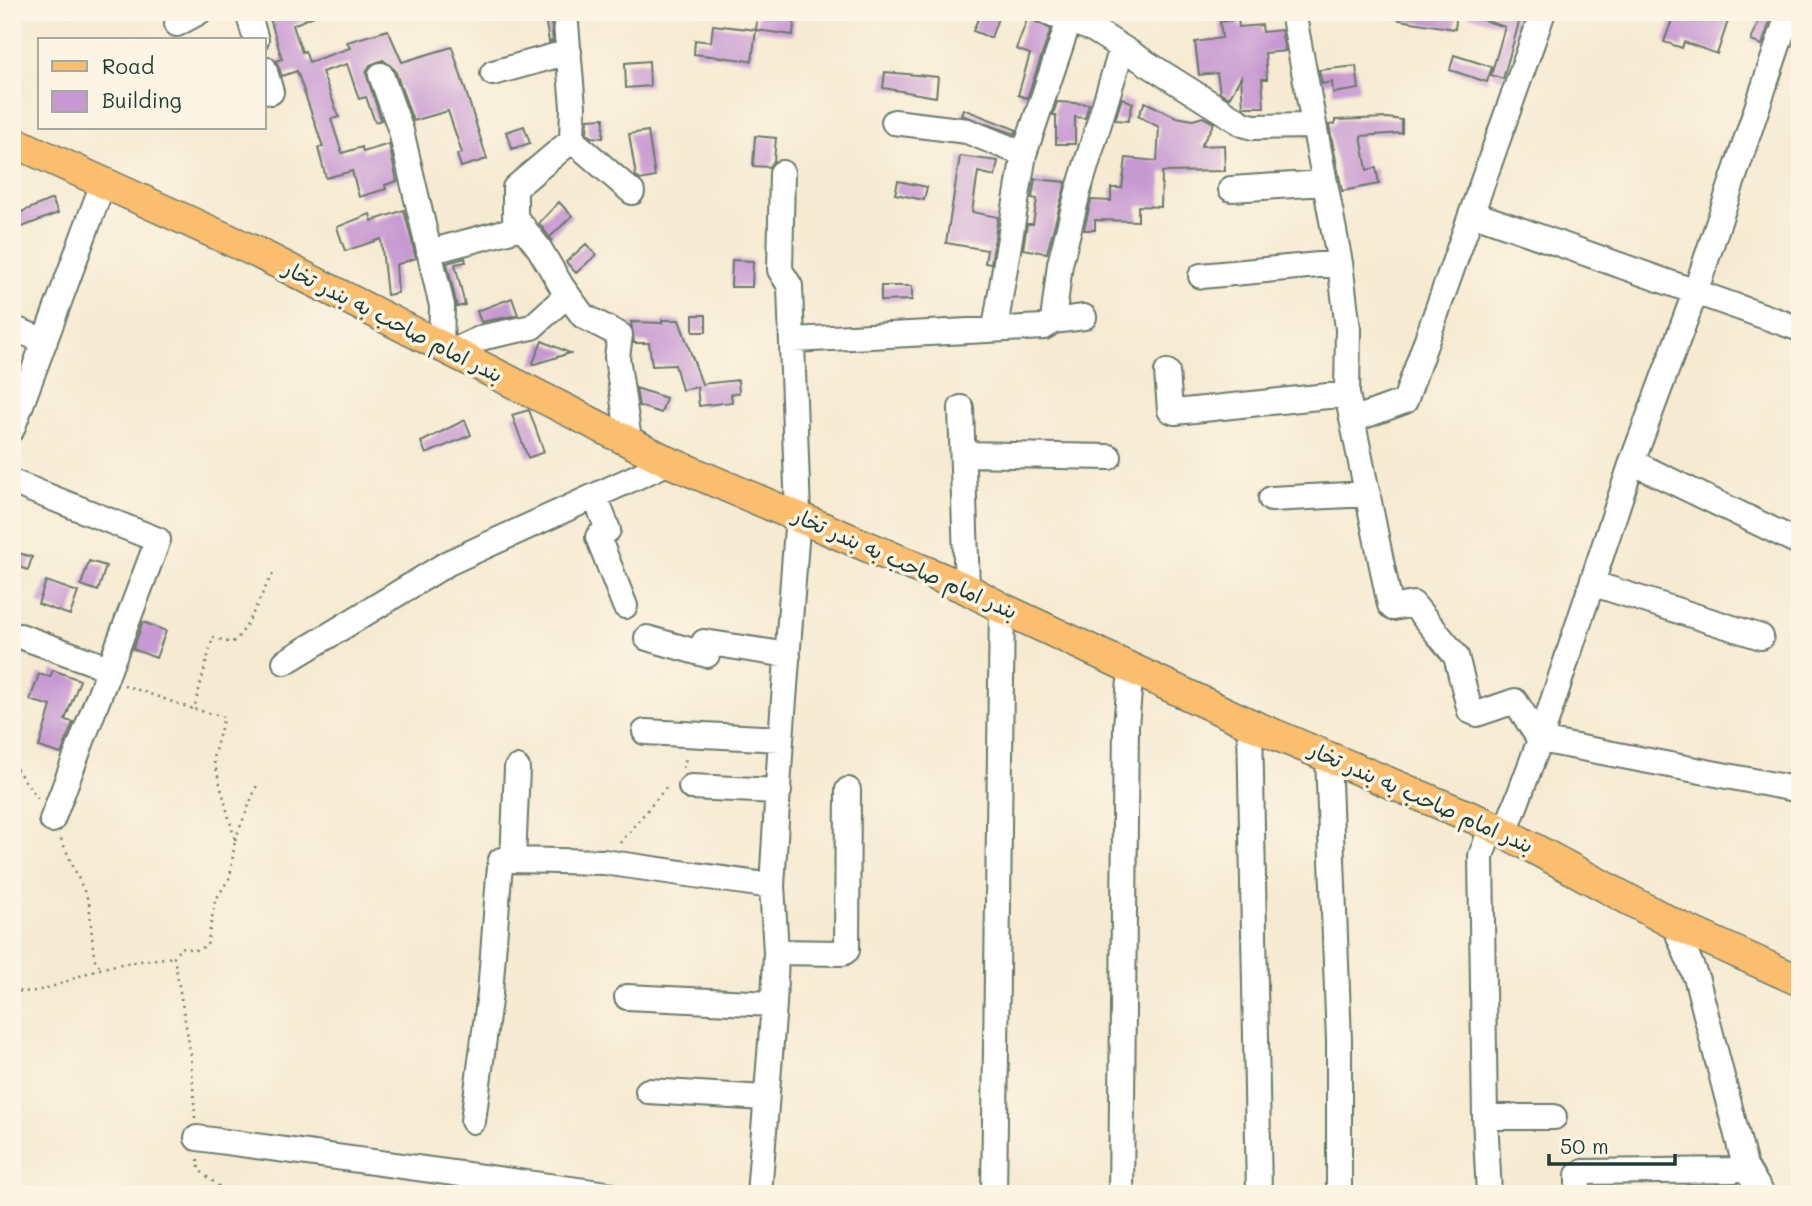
<svg xmlns="http://www.w3.org/2000/svg" width="1812" height="1206" font-family="Mali,'Playpen Sans Arabic',sans-serif">
  <style>
    .building { fill: #c799d2 }
    .lines { fill: none; stroke-linecap: round; stroke-linejoin: round }
    .minor-casing { stroke: #6a7a6b; stroke-width: 28 }
    .major-casing { stroke: #6a7a6b; stroke-width: 33 }
    .path { stroke: #6a7a6b; stroke-width: 2.5; stroke-dasharray: 2 5; stroke-linecap: butt }
    .minor { stroke: #fff; stroke-width: 24 }
    .major { stroke: #fbbd6e; stroke-width: 30 }
    .labels { text-anchor: middle; stroke-width: 7; stroke-linejoin: round; paint-order: stroke }
    .street-label { font-size: 21px; fill: #1f3d34; stroke: #fcf5e5 }
  </style>
  <rect width="100%" height="100%" fill="#fcf5e5"/>
  <filter id="ink" filterUnits="userSpaceOnUse"><feTurbulence type="fractalNoise" baseFrequency=".0143" numOctaves="2"/><feDisplacementMap in="SourceGraphic" scale="14" xChannelSelector="R" yChannelSelector="G"/><feConvolveMatrix kernelMatrix="1 2 1 2 8 2 1 2 1" color-interpolation-filters="sRGB"/></filter>
  <filter id="wash" filterUnits="userSpaceOnUse"><feTurbulence type="fractalNoise" baseFrequency=".00686" numOctaves="4" result="noise"/><feDisplacementMap in="SourceGraphic" scale="28" xChannelSelector="R" yChannelSelector="G"/><feGaussianBlur stdDeviation="1.57" result="paint"/><feColorMatrix in="noise" values="0 0 0 0 0 0 0 0 0 0 0 0 0 0 0 0 0 1.4 0 .05"/><feComposite in="paint" operator="in"/></filter>
  <g filter="url(#wash)">
    <rect width="100%" height="100%" fill="#f6ead2"/>
    <g id="blocks">
      <path class="building" d="M279 12H323L293 25 302 52 305 51 309 62 350 48 347 42 388 30 402 62 452 47 487 159 461 167 457 155 462 153 448 111 413 121 395 70 383 60 370 65 366 73 381 120 375 122 366 97 359 99 347 64 322 72 339 117 331 119 342 153 362 147 363 152 389 144 397 181 385 185 386 189 359 197 352 171 326 178 318 148 323 147 297 71 282 76 276 61 282 59 269 15Z
        M544 12H550L553 41 549 42Z
        M758 12H795L793 35 756 30Z
        M981 12H1000L991 38 973 31Z
        M1030 12 1036 22 1051 29 1027 98 1018 95 1030 54 1016 49Z
        M1399 12H1457L1455 29 1399 20Z
        M1467 12H1522L1503 79 1491 75 1505 27 1467 15Z
        M1675 12H1731L1717 54 1684 42 1682 48 1664 42Z
        M1762 12H1773L1762 45 1751 41Z
        M1238 19 1239 27 1262 25 1263 32 1281 30 1285 51 1265 53 1267 79H1262L1264 107H1243L1241 77 1229 98 1220 92 1217 73 1199 75 1195 42 1222 38 1220 22Z
        M713 25 756 30 752 61 694 54 695 40 711 42Z
        M1454 55 1492 67 1487 82 1450 70Z
        M649 61 650 86 626 88 625 63Z
        M1356 66 1359 89 1333 93 1332 82 1322 84 1319 70Z
        M885 72 938 77 936 97 883 88Z
        M1122 98 1133 103 1128 121 1115 120Z
        M1057 102 1089 104 1085 118 1075 117V144H1056V115H1053Z
        M1145 102 1176 117 1193 120 1203 117 1214 123 1201 146 1224 145 1225 171 1162 172 1161 207 1138 206V221L1095 220V230H1084L1091 200 1111 201V188H1122L1126 158 1157 161 1159 127 1138 116Z
        M963 109 1017 130 1015 134 961 115Z
        M604 118 603 138 591 137 587 133 588 119Z
        M1387 118 1402 120V133L1361 136 1367 170 1376 168 1379 184 1342 191 1329 125 1335 124V120Z
        M524 126 530 143 512 149 506 132Z
        M648 131 655 177 640 180 636 176 629 134Z
        M755 136 776 138 774 161 769 167 753 166Z
        M960 156 998 161 995 176 978 172 972 212 998 217 991 264 985 263 987 250 946 243Z
        M1035 179 1066 182 1047 253 1023 249 1027 224H1033L1037 199 1032 198Z
        M898 181 927 187 924 200 895 194Z
        M52 199 58 213 12 231V216Z
        M559 202 572 216 550 237 552 241 539 223Z
        M404 210 416 258 396 265 398 293 387 295 381 239 345 251 337 227 370 214 372 221Z
        M586 244 596 255 576 273 566 262Z
        M465 258 466 262 455 264 465 305 457 307 447 263Z
        M732 260 753 261 752 287H731Z
        M881 286H912V300L881 301Z
        M512 298 518 315 481 322 477 311Z
        M693 315H706V332H693Z
        M662 320H679L702 384 738 380 739 393 731 394 732 402 699 406 697 387 682 390 675 365 652 366 649 343H634L631 322 662 323Z
        M542 341 570 353 532 365Z
        M636 388 666 398 661 413 639 406Z
        M529 410 544 452 528 458 512 415Z
        M465 420 471 435 426 454 421 442Z
        M12 551 32 557 28 570 12 565Z
        M89 561 106 566 98 591 81 585Z
        M46 581 78 592 70 615 38 604Z
        M143 622 166 631 156 658 133 649Z
        M53 670 80 680 65 720 73 722 61 754 39 747 51 706 30 700 39 674 50 677Z"/>
    </g>
  </g>
  <g filter="url(#ink)">
    <use href="#blocks" fill-opacity="0" stroke="#6a7a6b" stroke-width="2"/>
    <g class="lines">
      <g class="minor-casing">
        <path id="minor" d="M248 12 256 40
          M565 12 573 107 572 140 515 188V217L539 248 562 287 583 316 620 335 617 357 629 440
          M1047 12 1094 30 1243 124 1253 127 1314 126
          M1293 12 1340 263 1348 329 1347 394 1390 605 1393 608 1413 604 1456 656 1470 711 1477 714 1515 701 1540 740 1800 790
          M177 24 199 12
          M264 68 271 92
          M493 73 569 52
          M381 75 401 131 442 306 441 349
          M894 122 967 131 1024 154
          M572 140 632 192
          M1231 189 1325 183
          M1472 213 1800 329
          M429 252 523 227
          M1201 276 1340 263
          M1053 321 1060 264 1078 192 1122 48
          M12 328 45 341
          M995 328 1024 154 1069 21
          M793 340 1044 327 1053 321 1084 317
          M449 353 484 337 532 327 567 295
          M1167 372 1170 410 1175 412 1347 394
          M961 408 967 589
          M1353 420 1405 401 1543 12
          M12 429 103 183
          M963 454 1109 457
          M1632 462 1800 543
          M12 482 158 540 52 820
          M595 496 608 530 598 537 625 606
          M1271 499 1368 494
          M1594 584 1761 637
          M20 636 108 668
          M647 638 707 655 704 642 788 655
          M285 662 448 563 669 462
          M1250 724 1259 1194
          M645 732 781 739
          M1328 756 1339 1041V1194
          M517 768 513 860 604 862 772 886
          M691 787 779 791
          M1505 833 1540 740 1632 462 1695 293 1789 12
          M1674 924 1697 980 1745 1166 1762 1194
          M776 952 843 953 847 950 848 790
          M627 997 774 1004
          M648 1091 765 1098
          M1485 1117H1554
          M473 1121 490 993 499 876 501 860H513
          M197 1138 607 1194
          M759 1194 774 1004 776 952 772 886 781 739 798 515 790 286 780 270 782 173
          M994 1194 1002 608
          M1121 1194 1126 726 1131 669
          M1489 1194 1485 1117 1481 856 1492 826
          M1578 1194V1175L1583 1172 1734 1170 1745 1166"/>
      </g>
      <g class="major-casing">
        <path id="major" d="M12 141 256 252 669 462 967 589 1002 608 1250 724 1492 826 1674 924 1800 981"/>
      </g>
      <path class="path" d="M124 685 193 709
        M12 763 39 800
        M683 768 687 755
        M61 839 89 902 94 958 101 968
        M235 840 257 785
        M620 843 669 784
        M12 990C42 998 74 975 103 968 126 962 150 960 174 957
        M195 1118 191 1055 174 957 181 947 195 950 207 946 215 901 230 877 235 840 213 758 224 717 194 709 213 637 231 643C248 633 261 591 275 571
        M198 1159 199 1170 228 1194"/>
      <use href="#minor" class="minor"/>
      <use href="#major" class="major"/>
    </g>
  </g>
  <g class="labels">
    <g class="street-label">
      <text transform="translate(393 322) rotate(27)" y="7">بندر امام صاحب به بندر تخار</text>
      <text transform="translate(905 564) rotate(24)" y="7">بندر امام صاحب به بندر تخار</text>
      <text transform="translate(1421 798) rotate(24)" y="7">بندر امام صاحب به بندر تخار</text>
    </g>
  </g>
  <rect width="1812" height="1206" fill="none" stroke="#fcf5e5" stroke-width="42"/>
  <rect x="38" y="38" width="228" height="91" fill="#fcf5e5" stroke="#a4ab9e" stroke-width="2"/>
  <rect x="52" y="61" width="35" height="10" fill="#fbbd6e" stroke="#a4ab9e" stroke-width="2"/>
  <text x="102" y="74" font-size="21" fill="#1f3d34">Road</text>
  <rect x="52" y="91" width="35" height="21" fill="#c799d2" stroke="#a4ab9e" stroke-width="2"/>
  <text x="102" y="108" font-size="21" fill="#1f3d34">Building</text>
  <path d="M1549 1154v10h126v-10" fill="none" stroke="#1f3d34" stroke-width="3.5"/>
  <text x="1560" y="1154" font-size="21" fill="#1f3d34" stroke="#fcf5e5" stroke-width="5" paint-order="stroke">50 m</text>
</svg>
